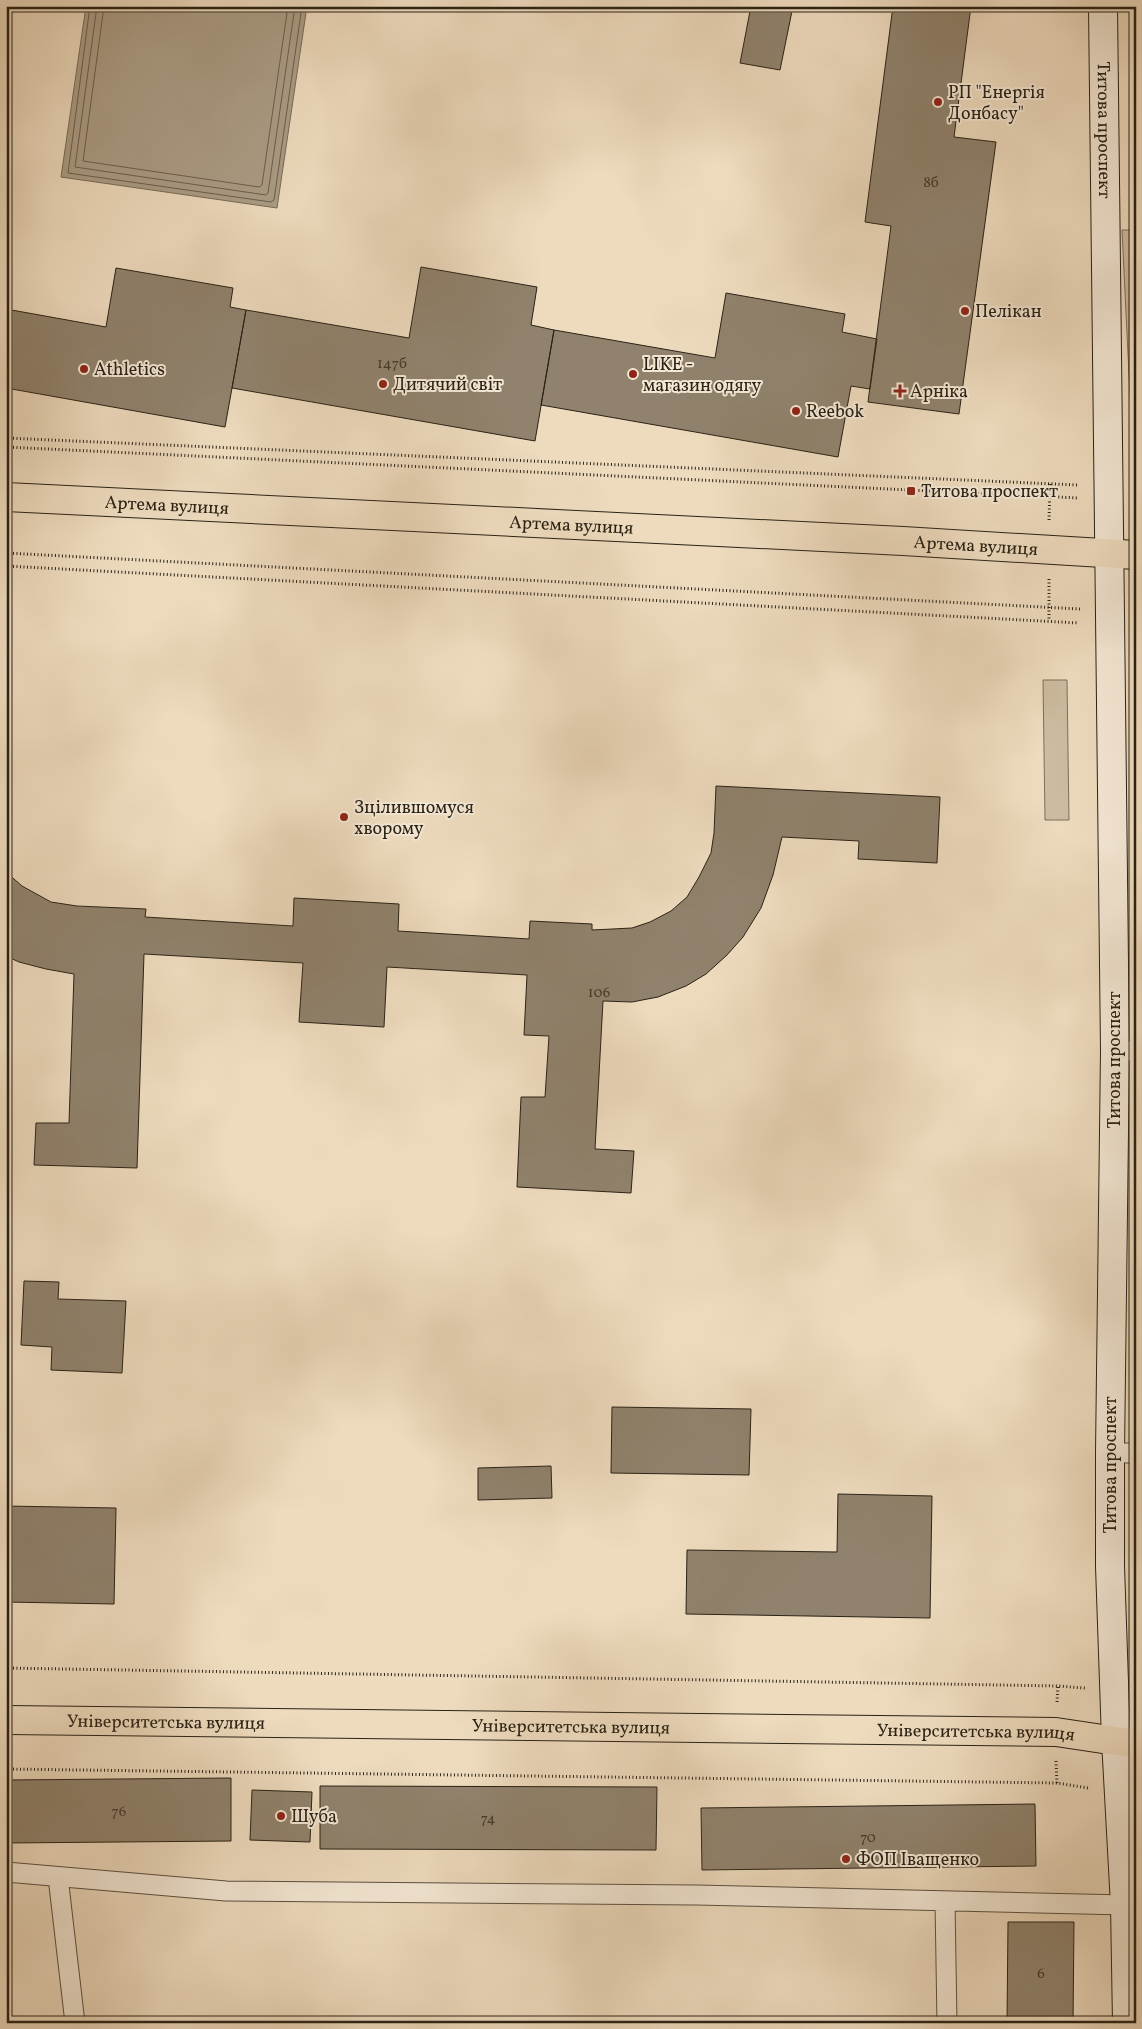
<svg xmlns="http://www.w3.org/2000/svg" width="1142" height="2029" font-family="Vollkorn,serif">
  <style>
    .green { fill: #cdbca1; stroke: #7c6f5c }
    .water { fill: #ab9c85; stroke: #776b59 }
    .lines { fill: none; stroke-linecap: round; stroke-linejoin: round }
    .shore { stroke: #6a5f4e; stroke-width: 1 }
    .building { fill: #90826d; stroke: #2a2216 }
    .lane-casing { stroke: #5b5040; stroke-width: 21 }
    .secondary-casing { stroke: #2a2216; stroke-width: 30 }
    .primary-casing { stroke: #2a2216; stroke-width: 30 }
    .path { stroke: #2a2216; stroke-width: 3; stroke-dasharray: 1 2.5; stroke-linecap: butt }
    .lane { stroke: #f4e8d5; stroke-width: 19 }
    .secondary { stroke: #f4e8d5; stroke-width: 28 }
    .primary { stroke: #eedbbe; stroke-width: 28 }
    .poi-dot { fill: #8f2418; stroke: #f4e8d5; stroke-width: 2 }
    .labels { text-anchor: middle; stroke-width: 4; stroke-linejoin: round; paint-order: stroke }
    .number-label { font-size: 15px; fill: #443a2c }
    .poi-label { font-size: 18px; fill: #2a2216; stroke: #f4e8d5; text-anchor: start }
    .street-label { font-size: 18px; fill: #2a2216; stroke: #f4e8d5 }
  </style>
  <rect width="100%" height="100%" fill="#eedbbe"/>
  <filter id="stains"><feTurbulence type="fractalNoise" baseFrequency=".004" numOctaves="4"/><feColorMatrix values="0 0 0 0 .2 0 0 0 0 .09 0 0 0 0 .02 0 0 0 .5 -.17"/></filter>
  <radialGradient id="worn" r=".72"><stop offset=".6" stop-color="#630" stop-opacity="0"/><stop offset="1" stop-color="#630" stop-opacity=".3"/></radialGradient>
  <path class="green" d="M1122 230H1136V437H1132Z
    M1043 680H1067L1069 820H1045Z"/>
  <path class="water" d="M86 6H307L277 208 61 177Z"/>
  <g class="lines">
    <path class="shore" d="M90 6 68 173 271 202 274 200 302 6
      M97 6 75 167 266 195 268 193 295 6
      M104 6 83 161 259 187 262 185 288 6"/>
  </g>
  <path class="building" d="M751 6H793L780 70 740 63Z
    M893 6H971L954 137 996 142 959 414 868 402 891 226 865 222Z
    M421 267 537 287 531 325 554 330 535 441 232 388 246 310 409 338Z
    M116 268 233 288 230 307 246 310 225 427 6 388V309L106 327Z
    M726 293 845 314 842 332 877 339 870 389 851 386 838 457 541 405 554 330 715 358Z
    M716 786 940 797 937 863 858 859 859 841 782 837 773 875 761 908 743 937 727 955 706 974 686 986 658 997 632 1002 603 1001 595 1149 634 1151 631 1193 517 1187 521 1097H545L549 1036 524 1035 527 975 387 967 384 1027 299 1022 303 963 144 954 137 1168 34 1165 36 1123H69L74 974 46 969 19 962 6 956V872L22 886 51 902 77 906 146 909 145 917 293 926 294 898 399 904 398 931 529 939 530 921 592 924V930L632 928 650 922 671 911 687 897 699 877 711 853 714 833Z
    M24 1281 59 1282 58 1299 126 1301 122 1373 51 1370 52 1347 21 1345Z
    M612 1407 751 1409 749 1475 611 1473Z
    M551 1466 552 1498 478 1500V1468Z
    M838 1494 932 1496 930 1618 686 1614 687 1550 837 1552Z
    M6 1506 116 1508 114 1604 6 1602Z
    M231 1778V1841L6 1843V1780Z
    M320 1786 657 1787 656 1850 320 1849Z
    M252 1790 312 1792 310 1842 250 1840Z
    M1035 1804 1036 1866 702 1870 701 1808Z
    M1008 1922H1074L1073 2023H1007Z"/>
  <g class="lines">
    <g class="lane-casing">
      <path id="lane" d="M1115 1051H1136
        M1110 1453H1136
        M6 1872 226 1891 696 1895 1125 1905
        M58 1877 75 2023
        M945 1901 947 2023"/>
    </g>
    <g class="secondary-casing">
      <g id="secondary">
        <path id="s1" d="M1103 6 1115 1051 1110 1453V1566L1116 1740 1125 1905 1127 2023"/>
      </g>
    </g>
    <g class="primary-casing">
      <g id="primary">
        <path id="s2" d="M6 497 903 541 1136 555"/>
        <path id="s3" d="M6 1720 1056 1732 1136 1744"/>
      </g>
    </g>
    <path class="path" d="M6 438 1078 485
      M6 447 1078 498
      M1049 520 1050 484
      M6 553 1080 609
      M6 566 1079 623
      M1049 579V621
      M6 1668 1058 1686 1085 1688
      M1057 1702 1058 1686
      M1056 1761 1057 1783
      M6 1769 1057 1783 1088 1788"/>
    <use href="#lane" class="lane"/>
    <use href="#secondary" class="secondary"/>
    <use href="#primary" class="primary"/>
  </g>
  <g class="poi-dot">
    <circle cx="938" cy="102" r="5"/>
    <circle cx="965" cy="311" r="5"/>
    <circle cx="84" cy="369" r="5"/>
    <circle cx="633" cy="374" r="5"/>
    <circle cx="383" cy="384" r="5"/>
    <path d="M897.5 383.5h5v5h5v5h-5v5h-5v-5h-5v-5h5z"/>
    <circle cx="796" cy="411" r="5"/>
    <rect x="906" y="486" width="10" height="10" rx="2.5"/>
    <circle cx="344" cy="817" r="5"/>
    <circle cx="281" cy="1816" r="5"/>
    <circle cx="846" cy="1859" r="5"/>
  </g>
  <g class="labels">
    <g class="number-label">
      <text x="931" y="187">8б</text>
      <text x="392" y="368">147б</text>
      <text x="599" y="997">106</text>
      <text x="119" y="1816">76</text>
      <text x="488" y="1823">74</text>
      <text x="868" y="1842">70</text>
      <text x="1041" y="1978">6</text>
    </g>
    <g class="poi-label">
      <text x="948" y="98">РП "Енергія<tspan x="948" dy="21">Донбасу"</tspan></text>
      <text x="975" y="317">Пелікан</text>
      <text x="643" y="370">LIKE -<tspan x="643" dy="21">магазин одягу</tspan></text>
      <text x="94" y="375">Athletics</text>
      <text x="393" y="390">Дитячий світ</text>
      <text x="910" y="397">Арніка</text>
      <text x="806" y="417">Reebok</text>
      <text x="921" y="497">Титова проспект</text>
      <text x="354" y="813">Зцілившомуся<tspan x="354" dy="21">хворому</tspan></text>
      <text x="291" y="1822">Шуба</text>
      <text x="856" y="1865">ФОП Іващенко</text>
    </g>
    <g class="street-label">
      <text dy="6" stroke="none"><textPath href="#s1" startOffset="124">Титова проспект</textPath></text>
      <text dy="6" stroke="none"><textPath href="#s2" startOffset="161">Артема вулиця</textPath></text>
      <text dy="6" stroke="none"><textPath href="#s2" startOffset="566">Артема вулиця</textPath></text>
      <text dy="6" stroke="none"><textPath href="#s2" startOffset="971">Артема вулиця</textPath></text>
      <text transform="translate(1114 1060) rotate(-90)" y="6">Титова проспект</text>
      <text transform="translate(1110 1465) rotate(-90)" y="6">Титова проспект</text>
      <text dy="6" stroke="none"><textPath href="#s3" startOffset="160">Університетська вулиця</textPath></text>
      <text dy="6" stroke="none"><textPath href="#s3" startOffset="565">Університетська вулиця</textPath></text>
      <text dy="6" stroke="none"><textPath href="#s3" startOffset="970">Університетська вулиця</textPath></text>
    </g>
  </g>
  <rect width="1142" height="2029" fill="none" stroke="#eedbbe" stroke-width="25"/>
  <rect x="8" y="8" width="1127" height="2014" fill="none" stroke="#2a2216" stroke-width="2.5"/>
  <rect x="12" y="12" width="1117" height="2004" fill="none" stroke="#2a2216"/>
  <rect width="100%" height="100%" filter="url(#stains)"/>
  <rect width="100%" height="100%" fill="url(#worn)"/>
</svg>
